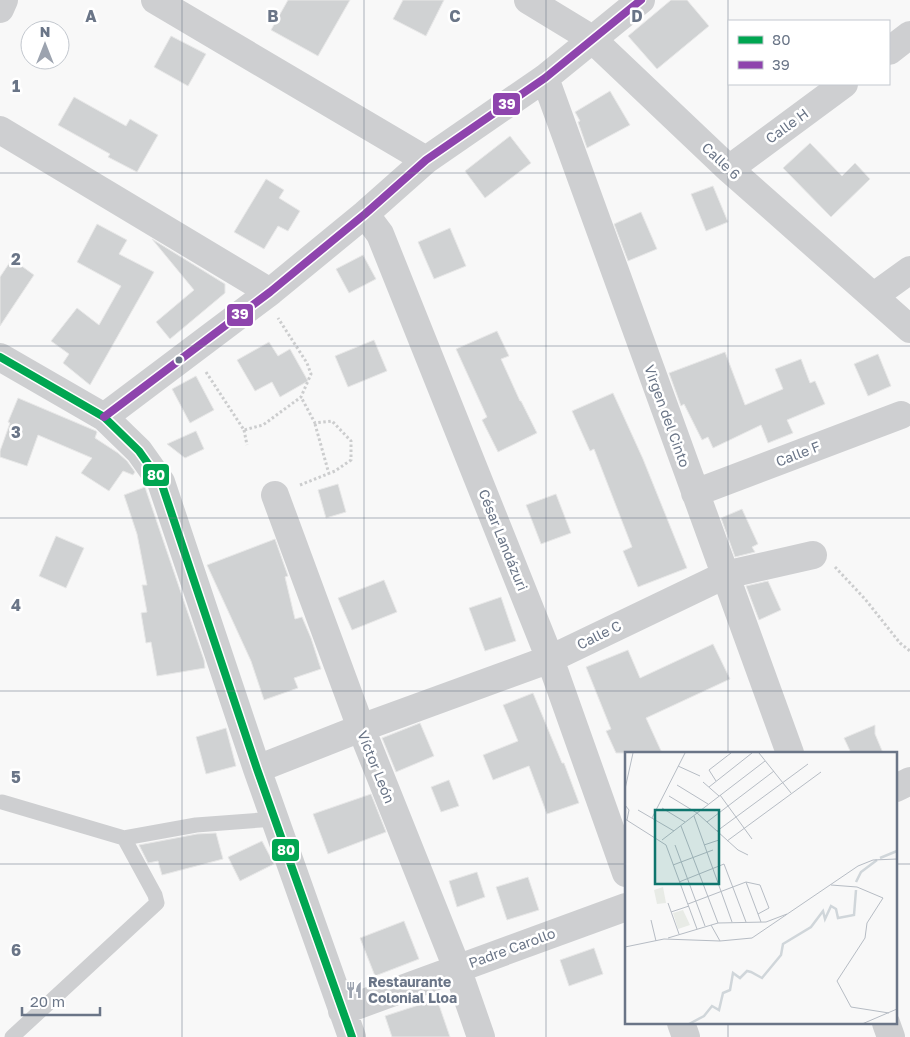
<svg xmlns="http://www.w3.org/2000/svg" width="910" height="1037" font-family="'Golos Text',sans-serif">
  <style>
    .building { fill: #d0d2d3; stroke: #e8e8e8 }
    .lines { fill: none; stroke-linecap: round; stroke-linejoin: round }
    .path { stroke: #cccdce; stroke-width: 3; stroke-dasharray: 2.5 2.5; stroke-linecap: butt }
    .lane { stroke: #cecfd1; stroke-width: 15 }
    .street { stroke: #cecfd1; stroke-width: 28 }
    .bus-1-casing { stroke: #fff; stroke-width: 11 }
    .bus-2-casing { stroke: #fff; stroke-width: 11 }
    .bus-1 { stroke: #00a651; stroke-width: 8 }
    .bus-2 { stroke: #8e44ad; stroke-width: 8 }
    .grid { fill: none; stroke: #6a7587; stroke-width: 1; stroke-opacity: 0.55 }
    .bus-dot { fill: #6a7587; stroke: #fff; stroke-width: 2 }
    .labels { text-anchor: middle; stroke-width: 5; stroke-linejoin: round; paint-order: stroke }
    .street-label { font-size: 14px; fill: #6a7587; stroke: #fff }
    .poi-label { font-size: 14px; font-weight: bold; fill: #6a7587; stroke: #fff; text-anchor: start }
    .inset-river { fill: none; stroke: #d0d6da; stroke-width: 2.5 }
    .inset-road { fill: none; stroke: #b6bcc4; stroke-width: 1 }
    .view { fill: #0f766e; fill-opacity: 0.15; stroke: #0f766e; stroke-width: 2.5 }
    .inset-edge { fill: none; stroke: #6a7587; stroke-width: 2.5 }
    .grid-label { font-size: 16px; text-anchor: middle; font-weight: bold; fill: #6a7587; stroke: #fff; stroke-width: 5; stroke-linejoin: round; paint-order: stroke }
    .line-badge { stroke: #fff; stroke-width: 2 }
    .badge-label { font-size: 14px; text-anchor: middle; font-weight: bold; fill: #fff }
  </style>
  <rect width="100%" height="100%" fill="#f8f8f8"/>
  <path class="building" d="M288 0H350L318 56 271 30Z
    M403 0H444L426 36 393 19Z
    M671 0H687L709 26 657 69 628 36Z
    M171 36 206 54 188 86 154 67Z
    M610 91 630 125 587 148 578 122 580 121 575 112Z
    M74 97 126 126 130 119 158 135 137 172 108 157 110 154 58 125Z
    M510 136 531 163 485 198 465 171Z
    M810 143 842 176 855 163 870 179 831 217 783 168Z
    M266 179 284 190 279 198 300 211 288 231 278 226 264 249 234 232Z
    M713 186 728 222 706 231 691 194Z
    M641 212 657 249 628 261 614 224Z
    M97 224 127 240 119 254 154 272 90 385 63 363 69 354 51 341 77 308 99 325 121 286 77 262Z
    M450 228 466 266 434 279 418 242Z
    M152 239 225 284V293L170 339 156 322 194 290Z
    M363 255 376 279 349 293 336 269Z
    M12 259 34 275 0 326V277Z
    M497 331 509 356 501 359 520 401H521L537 433 498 452 482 420 487 417 456 349Z
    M374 340 387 371 348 387 335 356Z
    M269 342 278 356 290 349 308 381 280 397 272 382 255 391 237 360Z
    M725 352 745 405 783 389 775 369 801 359 810 383 815 381 825 404 787 420 793 433 768 443 761 425 713 448 708 437 702 440 684 404 681 406 669 373Z
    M878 354 891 386 868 396 854 364Z
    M196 376 214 410 190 423 172 389Z
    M613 393 643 459 687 568 638 587 623 551 632 547 594 449 590 451 572 411Z
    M18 398 96 431 97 432 95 438 118 453 127 461 135 472 133 475 123 471 109 491 81 473 92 458 38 435 27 466 0 457V451L10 423 8 422Z
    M196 431 204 449 185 458 167 444Z
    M338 484 346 512 326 518 318 490Z
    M145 487 204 660 205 668 157 676 151 642 146 643 141 613 147 612 142 585H147L137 534 124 495Z
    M556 494 571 533 541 544 526 505Z
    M742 509 758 544 752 547 755 552 735 557 721 518Z
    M56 536 84 548 66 588 39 576Z
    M275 539 288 576 285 577 295 619 302 617 311 638 321 669 294 678 298 688 264 700 251 661 207 565Z
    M384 580 397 612 352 630 338 598Z
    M768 581 781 610 759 620 746 586Z
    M501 597 516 641 485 651 469 608Z
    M713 644 730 679 646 718 662 753H616L606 731 611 729 586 667 628 650 640 678Z
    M533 693 562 763H564L579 803 547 814 529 766 493 780 483 755 518 741 503 705Z
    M420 723 434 756 396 772 382 738Z
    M875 725V734L883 753H851L844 738Z
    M226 728 236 766 206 774 196 737Z
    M449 780 459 806 441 812 431 787Z
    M371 794 386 832 328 854 313 814Z
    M216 833 223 859 162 875 158 861 148 863 139 845 197 834Z
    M262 841 274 864 240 881 228 857Z
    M477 872 485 897 457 907 449 881Z
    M528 877 539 910 507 920 496 887Z
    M404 921 419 959 375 976 360 938Z
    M594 948 603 974 569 986 560 960Z
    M437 999 450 1037H392L385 1016Z"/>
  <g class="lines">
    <path class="path" d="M206 372 244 430 263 425 301 397 311 374 307 363 278 318
      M315 424 329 474
      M244 430 247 445
      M300 485 335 471 351 460V441L332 421 315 423 301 397
      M835 567 865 599 900 643 910 651"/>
    <path class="lane" d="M2 802 124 838 196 825 275 819
      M12 1037 157 903 155 895 124 838"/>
    <path class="street" d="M155 0 426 160
      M528 0 592 39 729 169 910 329
      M0 9 4 0
      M889 51 910 35
      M545 78 790 753
      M0 130 270 292
      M729 169 844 84
      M365 214 380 234 550 659 626 873
      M874 296 910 270
      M0 357 104 417 139 451 161 482 257 769 352 1037
      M104 417 270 292 365 214 426 160 545 78 641 0
      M695 493 901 415
      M275 495 361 728 457 968 481 1037
      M257 769 361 728 550 659 725 575 813 555
      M896 788 910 781
      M342 1011 626 907
      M681 1023 686 1037
      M886 1023 891 1037"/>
    <g class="bus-1-casing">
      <path id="bus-1" d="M0 357 104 417 139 451 161 482 257 769 352 1037"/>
    </g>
    <g class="bus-2-casing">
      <path id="bus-2" d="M104 417 270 292 365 214 426 160 545 78 641 0"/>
    </g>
    <use href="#bus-1" class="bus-1"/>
    <use href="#bus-2" class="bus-2"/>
  </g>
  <path class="grid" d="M182 0V1037M364 0V1037M546 0V1037M728 0V753M0 173H910M0 346H910M0 518H910M0 691H910M0 864H626M896 864H910M728 1023V1037"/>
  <defs>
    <g id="restaurant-bare" transform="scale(1.35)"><path d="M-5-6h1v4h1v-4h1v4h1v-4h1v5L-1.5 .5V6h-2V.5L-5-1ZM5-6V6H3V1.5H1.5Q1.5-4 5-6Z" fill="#9ca3af" stroke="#fff" stroke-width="2.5" paint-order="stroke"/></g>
  </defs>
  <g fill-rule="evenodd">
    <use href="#restaurant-bare" x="354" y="990"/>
  </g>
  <circle class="bus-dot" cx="179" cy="360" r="4.5"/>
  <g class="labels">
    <g class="street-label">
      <text transform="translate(787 126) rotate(-36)" y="5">Calle H</text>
      <text transform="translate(721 161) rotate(43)" y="5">Calle 6</text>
      <text transform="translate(667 416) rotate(70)" y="5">Virgen del Cinto</text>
      <text transform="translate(798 454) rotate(-21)" y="5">Calle F</text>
      <text transform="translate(503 540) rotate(68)" y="5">César Landázuri</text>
      <text transform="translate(599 635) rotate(-26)" y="5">Calle C</text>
      <text transform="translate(376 767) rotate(68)" y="5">Víctor León</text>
      <text transform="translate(512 948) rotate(-20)" y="5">Padre Carollo</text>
    </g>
    <g class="poi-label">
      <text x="368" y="987">Restaurante<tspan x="368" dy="16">Colonial Lloa</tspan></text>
    </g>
  </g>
  <g transform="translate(625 752)">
    <rect width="272" height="272" fill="#f8f8f8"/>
    <path d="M38 135 41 151 32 152 29 138ZM58 158 65 173 53 177 48 161Z" fill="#e8ebe6"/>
    <path class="inset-river" d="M255 106 272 99M231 130 236 120 252 108M64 272 79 264 87 254 94 258 98 241 105 238 108 221 115 226 122 219 126 220 137 226 156 203 158 192 186 175 198 159 200 167 206 154 211 157 213 166 229 163 231 138"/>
    <path class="inset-road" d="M134 1 166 41M53 14 75 24M91 29 84 18 106 1M78 30 94 44M52 33 83 52M84 35 127 1M0 37 8 1M95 43 127 87M44 44 72 61 113 98 123 103M0 53 4 58 2 68M37 56 60 70M13 58 49 79M69 64 107 170M27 66 60 1M0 67 41 93 72 177M82 70 149 19M56 74 93 171M92 79 183 12M37 88 140 9M102 89 196 20M50 93 80 174M79 93 94 88M48 113 88 98M54 130 99 112 121 170M121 130 136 170M206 133 232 135 258 146 242 171 240 186 212 229 226 255 264 261M43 151 54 182M63 152 121 130 135 133 144 156 133 162M46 160 64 154M26 168 31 189M86 173 95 189M43 186 93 171 141 170 162 162M0 195 39 187 95 189 127 186 233 114 248 108 272 107M237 272 272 257"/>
    <path class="view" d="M30 58H94V132H30Z"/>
    <rect width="272" height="272" class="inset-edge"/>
  </g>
  <g class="grid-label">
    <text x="91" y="22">A</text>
    <text x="273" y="22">B</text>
    <text x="455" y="22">C</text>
    <text x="637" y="22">D</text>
    <text x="16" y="92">1</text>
    <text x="16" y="265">2</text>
    <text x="16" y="438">3</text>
    <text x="16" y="611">4</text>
    <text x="16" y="783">5</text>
    <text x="16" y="956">6</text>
  </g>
  <g class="line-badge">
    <rect x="492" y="92" width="29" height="24" rx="5" fill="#8e44ad"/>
    <rect x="226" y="303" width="28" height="24" rx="5" fill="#8e44ad"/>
    <rect x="142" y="463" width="28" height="24" rx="5" fill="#00a651"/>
    <rect x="271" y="838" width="29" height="24" rx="5" fill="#00a651"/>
  </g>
  <g class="badge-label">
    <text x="507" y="109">39</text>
    <text x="240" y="319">39</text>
    <text x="156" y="480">80</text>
    <text x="286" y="855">80</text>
  </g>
  <rect x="728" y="20" width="162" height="65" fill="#ffffff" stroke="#c3c8cf"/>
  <rect x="738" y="36" width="25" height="8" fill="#00a651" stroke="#c3c8cf"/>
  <text x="772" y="45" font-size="15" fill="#6a7587">80</text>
  <rect x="738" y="61" width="25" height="8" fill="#8e44ad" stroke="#c3c8cf"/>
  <text x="772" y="70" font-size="15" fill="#6a7587">39</text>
  <g transform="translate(45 45)"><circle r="24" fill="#ffffff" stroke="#c3c8cf"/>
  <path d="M0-4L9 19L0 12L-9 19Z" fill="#9ca3af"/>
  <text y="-8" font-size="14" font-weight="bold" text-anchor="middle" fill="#6a7587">N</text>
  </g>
  <path d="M22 1007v8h78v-8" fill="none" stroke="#6a7587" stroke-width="2.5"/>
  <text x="30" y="1007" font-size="15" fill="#6a7587" stroke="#ffffff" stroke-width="4" paint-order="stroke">20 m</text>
</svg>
